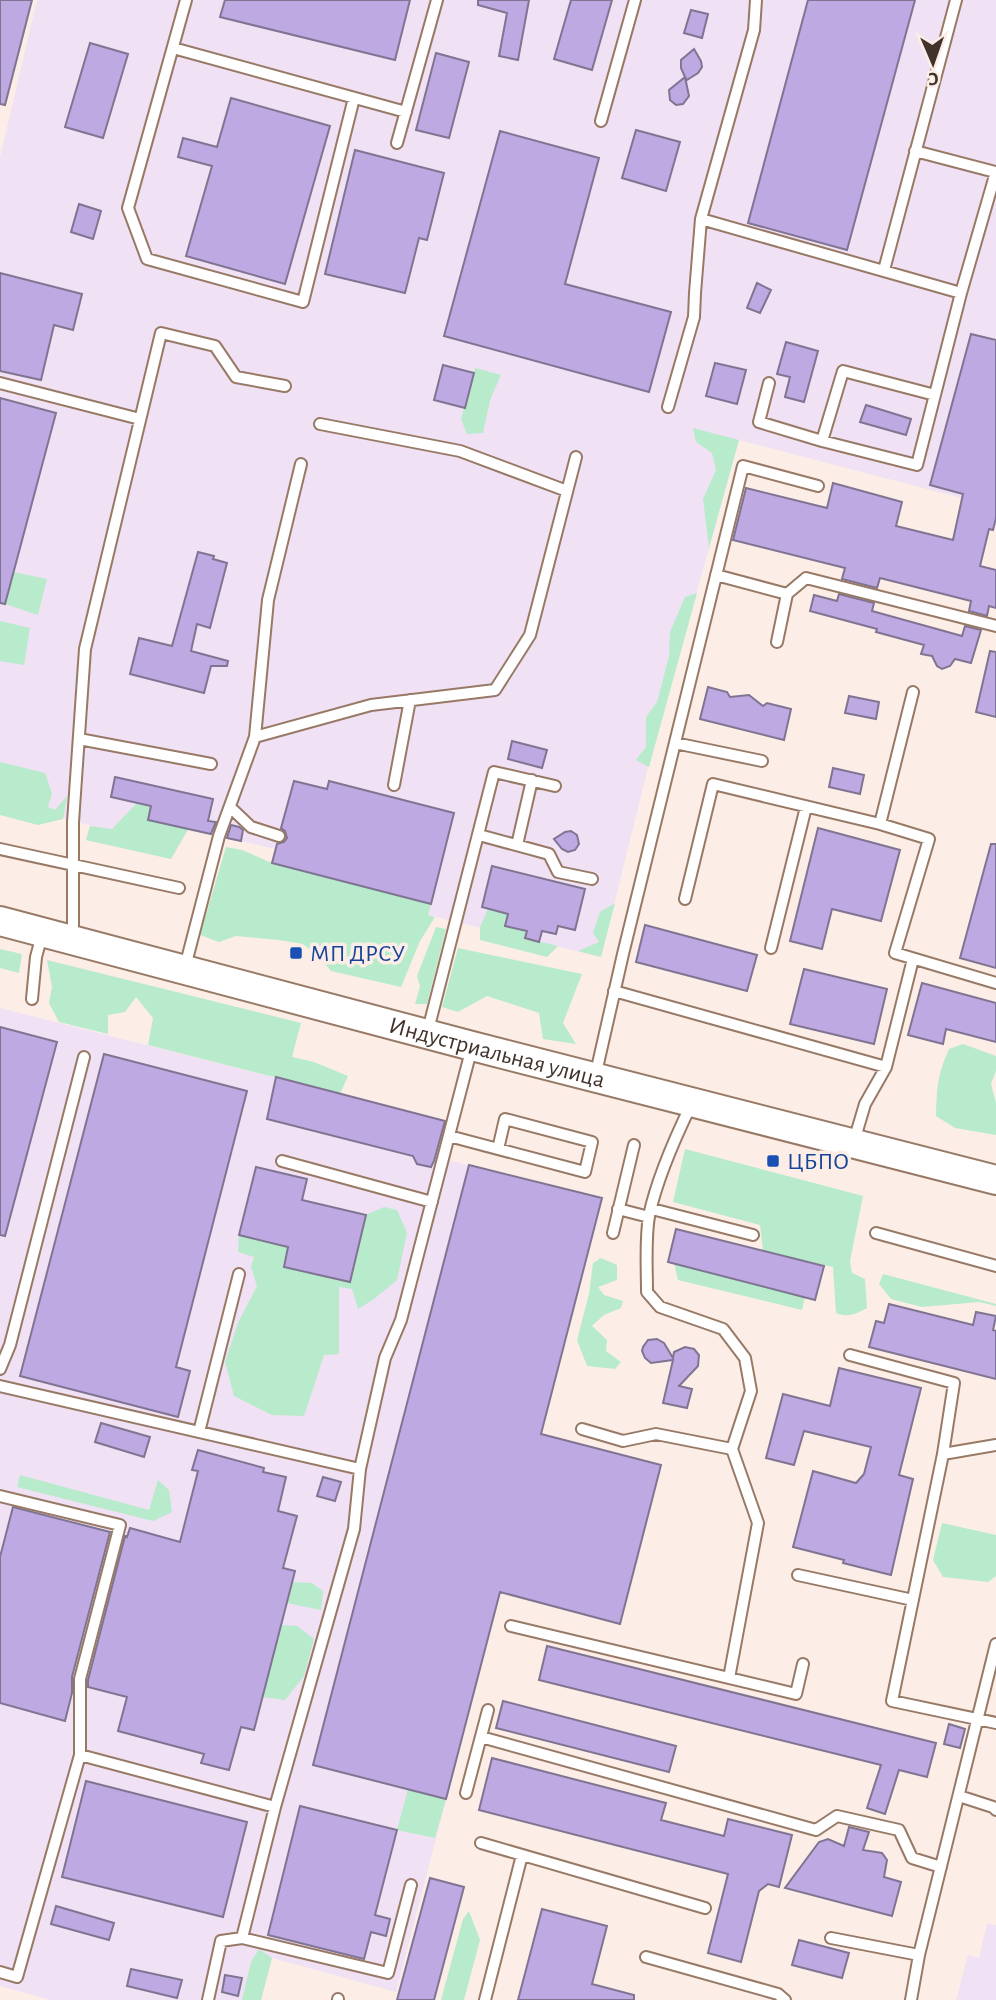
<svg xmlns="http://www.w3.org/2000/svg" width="996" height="2000" font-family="'Alegreya Sans',sans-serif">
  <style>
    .industrial { fill: #f0e1f4 }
    .green { fill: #b7ebcb }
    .building { fill: #bfa9e2; stroke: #7f7492; stroke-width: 2 }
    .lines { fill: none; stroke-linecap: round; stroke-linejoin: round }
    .lane-casing { stroke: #987966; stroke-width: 14 }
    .secondary-casing { stroke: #987966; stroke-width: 32 }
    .lane { stroke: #fff; stroke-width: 10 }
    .secondary { stroke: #fff; stroke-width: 28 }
    .transit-dot { fill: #1a4fb4; stroke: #fceee6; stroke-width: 2.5 }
    .labels { text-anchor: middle; stroke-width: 7; stroke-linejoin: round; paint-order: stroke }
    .transit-label { font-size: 24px; fill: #164399; stroke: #fceee6; text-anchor: start }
    .street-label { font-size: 24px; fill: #41332b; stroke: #fceee6 }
  </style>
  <rect width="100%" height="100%" fill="#fceee6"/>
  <path class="industrial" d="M37 0H996V507L739 440 646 776 601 957 428 915 430 904 272 863 275 849 189 829 171 859 86 840 90 825 0 804V157Z
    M0 1008 446 1121 437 1157 568 1191 456 1762 396 1992 272 1958 261 2000H50L0 1986Z
    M987 1923 996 1925V2000H956L968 1955 979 1958Z"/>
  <path class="green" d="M475 368 501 375 490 400 483 433 467 434 461 419Z
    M693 428 739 440 709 548 703 499 716 470 712 453 696 442Z
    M13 572 47 579 38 615 5 604Z
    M697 593 649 767 636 760 646 747V717L657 702 669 656 670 632 685 597Z
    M0 621 30 628 24 665 0 661Z
    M0 762 45 773 52 793 48 807 55 810 67 796 63 819 38 825 0 815Z
    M136 804 151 806 148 820 188 829 171 859 86 840 90 826 112 829Z
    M226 847 242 850 272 863 431 904 428 915 435 917 420 941 401 987 331 971 320 958 303 944 279 940 236 936 219 942 200 935Z
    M615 903 601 957 578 951 599 942 593 933 600 912Z
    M488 909 508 914 527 931 525 938 558 946 547 957 480 940V927Z
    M436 927 446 929 427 1004H415L420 986 417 976Z
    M458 948 582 974 563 1023 576 1044 543 1039 539 1013 487 996 458 1012 442 1007Z
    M0 949 22 954 19 973 0 968Z
    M47 960 301 1023 292 1057 314 1062 348 1076 340 1094 148 1045 153 1018 136 997 125 1012 108 1015V1034L59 1022 49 1003 52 987Z
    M963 1044 996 1056V1071L991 1084 996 1103V1135L955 1128 936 1116C937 1088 937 1076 949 1049Z
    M685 1149 863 1196 850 1261 852 1273 865 1279 867 1308C856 1314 848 1318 836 1313L833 1267 763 1251 760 1225 673 1202Z
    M384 1207 397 1210 407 1233 397 1280 374 1299 358 1309 352 1289 339 1287V1354L324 1355 304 1416 272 1415 234 1396 225 1362 238 1323 257 1286 251 1267 254 1257 238 1252 239 1235 288 1247 284 1267 350 1282 366 1215Z
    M601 1258 617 1265V1280L598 1287 604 1295 623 1301 621 1308 604 1315 592 1326 607 1340 606 1351 621 1362 615 1369 587 1366 577 1340 589 1294 593 1263Z
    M674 1263 805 1297 802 1310 678 1280Z
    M883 1274 996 1304V1306L979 1302 922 1307 891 1299 879 1284Z
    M20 1475 149 1510 158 1480 169 1490 172 1512 153 1521 17 1487Z
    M942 1523 996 1535V1576L988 1582 943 1577 933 1560Z
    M292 1582 312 1583 323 1591 321 1610 287 1603Z
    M281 1625 297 1626 314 1639 304 1676 285 1700 262 1697Z
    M408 1789 446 1799 435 1838 397 1830Z
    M469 1911 480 1940 464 2000H441L463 1919Z
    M259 1949 272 1958 261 2000H242L251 1962Z"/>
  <path class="building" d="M0 0H32L5 105 0 104Z
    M225 0H410L395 60 220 17Z
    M478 0H529L518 60 499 56 507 13 478 5Z
    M571 0H612L592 70 554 59Z
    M808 0H915L847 250 748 223Z
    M691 10 708 14 702 38 684 33Z
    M90 43 128 54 103 138 65 127Z
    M694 49 701 61 702 67 698 73 687 80 685 77 689 96 683 104 676 105 670 100 669 90 685 77 681 68V60Z
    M436 53 469 62 449 138 416 130Z
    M231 98 330 126 285 284 186 256 212 166 178 157 183 138 217 147Z
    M636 130 680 142 666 191 622 178Z
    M500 131 599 158 565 284 671 312 649 392 444 336Z
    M355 150 444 173 427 240 419 238 405 293 325 274Z
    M79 204 101 211 93 239 71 232Z
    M0 273 82 294 73 330 54 325 41 380 0 371Z
    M757 283 771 290 760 313 747 308Z
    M971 334 996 340V518L993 530 989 529 980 566 996 570V608L989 606 987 616 969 611 971 601 880 578 877 588 842 579 845 568 733 540 746 488 827 508 833 483 902 502 896 526 953 540 963 494 930 485Z
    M786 342 818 351 804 402 785 397 790 377 777 374Z
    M715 363 746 370 737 404 706 396Z
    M443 365 474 373 465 408 434 400Z
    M0 398 56 413 5 604 0 603Z
    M866 405 911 419 906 435 860 422Z
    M198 552 214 556 213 559 227 563 210 628 197 624 191 651 228 661 227 666H211L204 693 130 674 139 638 172 646Z
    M839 594 874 603 872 611 962 636 965 626 981 630 971 663 955 659 950 666 942 669 937 666 932 656 921 654 924 645 876 632 877 629 810 611 814 595 837 601Z
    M990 651 996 652V717L976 712Z
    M708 687 727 692 730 697 749 695 763 706 767 703 791 709 784 740 700 719Z
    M849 696 879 702 876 719 845 713Z
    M512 741 547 750 542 768 508 759Z
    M833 768 864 775 860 794 829 787Z
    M115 777 213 799 208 821 216 822 211 834 148 820 151 806 111 797Z
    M294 781 327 789 329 781 454 813 431 904 272 863 277 844 284 842 287 838 285 831 281 828Z
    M231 825 239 827 243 830 241 841 227 838Z
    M818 828 900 850 881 921 832 909 822 949 790 941Z
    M571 831 577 835 579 844 575 850 568 852 562 849 554 839 565 832Z
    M991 844H996V968L960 958Z
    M492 866 585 889 575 930 558 926 556 934 542 931 539 942 525 938 527 931 505 926 508 914 482 907Z
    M645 925 757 955 747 991 636 962Z
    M804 969 887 989 874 1044 790 1024Z
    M922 983 996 1003V1042L946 1029 943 1044 908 1035Z
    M0 1027 57 1042 5 1236 0 1235Z
    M104 1054 247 1091 176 1367 190 1371 178 1417 20 1376Z
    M276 1077 445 1121 434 1161 431 1167 417 1164 413 1156 267 1119Z
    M469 1165 602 1198 541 1434 661 1465 620 1624 500 1592 446 1799 313 1765Z
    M256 1167 307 1179 302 1200 366 1215 350 1282 284 1267 288 1247 239 1235Z
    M676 1229 824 1266 815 1300 668 1262Z
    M889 1304 973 1325 976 1312 996 1316 993 1330 996 1331V1379L869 1347 876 1321 884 1323Z
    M657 1339 664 1343 673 1358 674 1352 685 1347 694 1349 699 1355 698 1366 679 1386 692 1389 687 1408 663 1403 673 1360 651 1363 645 1358 642 1351 643 1347 648 1340Z
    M839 1368 921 1388 899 1475 913 1479 891 1575 843 1563 844 1560 793 1547 813 1471 856 1483 864 1474 871 1447 804 1431 794 1465 766 1458 783 1394 830 1406Z
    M101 1423 150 1437 144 1457 95 1442Z
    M198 1450 264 1468 263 1472 286 1477 278 1511 297 1516 283 1568 295 1571 254 1730 241 1727 229 1770 201 1763 204 1754 118 1731 127 1697 88 1687V1680L125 1536 127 1537 130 1528 180 1542 198 1471 192 1470Z
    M323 1477 341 1482 335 1501 317 1496Z
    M13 1507 110 1532 72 1677V1693L65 1721 0 1703V1557Z
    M547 1646 936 1743 927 1777 899 1770 885 1814 867 1808 881 1765 539 1680Z
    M503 1701 676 1746 669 1772 496 1728Z
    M949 1724 965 1729 960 1748 944 1744Z
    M492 1758 666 1803 661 1820 724 1836 728 1819 792 1835 779 1887 768 1884 759 1891 741 1962 708 1953 728 1874 479 1810Z
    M86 1781 247 1822 223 1917 62 1877Z
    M300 1806 397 1830 375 1915 390 1919 386 1936 371 1932 364 1959 268 1935Z
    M849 1827 869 1832 863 1850 882 1853 887 1860 884 1877 901 1882 892 1916 785 1888 819 1842 828 1839 844 1846Z
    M430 1878 464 1887 434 2000H397Z
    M56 1906 114 1923 109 1940 51 1924Z
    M542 1909 607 1926 592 1984 634 1995V2000H518Z
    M799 1940 849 1953 842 1978 792 1965Z
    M131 1969 182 1980 177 1998 127 1986Z
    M225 1975 242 1978 238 1996 222 1992Z"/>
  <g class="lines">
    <g class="lane-casing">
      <path id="lane" d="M186 0 128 208 147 259 303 302 354 98
        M173 48 406 112
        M601 121 635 0
        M397 143 437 0
        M915 151 995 172
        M701 219 961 293
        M884 270 956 0
        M0 383 140 419
        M769 383 759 422 822 441 917 465 961 293 996 172
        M668 407 694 317 695 293 701 219 754 30 756 0
        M320 424 460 451 567 491
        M822 441 843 371 935 395
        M716 575 787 594 806 578 996 626
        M777 642 787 594
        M913 692 880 824 929 839 895 953 996 983
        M255 737 268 600 301 464
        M79 739 211 764
        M675 743 762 761
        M394 785 410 700
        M230 807 251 827 279 836
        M479 835 549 854 558 872 592 879
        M517 845 532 780
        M0 849 179 888
        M685 899 713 784 880 824
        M73 938V822L85 649 161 333 215 346 236 377 285 386
        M771 948 806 807
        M185 967 219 836 255 737 371 705 495 690 530 635 576 457
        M614 991 886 1067
        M32 999 36 957 42 935
        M427 1034 494 772 555 786
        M595 1077 623 954 743 466 818 486
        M691 1105C674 1140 657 1178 649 1216 645 1240 647 1267 647 1292L660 1307 723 1329 745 1358 751 1391 732 1449 758 1523 729 1678
        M449 1136 585 1172 592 1142 505 1119 498 1149
        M854 1141 865 1104 886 1067 913 959
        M282 1161 432 1202
        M618 1209 649 1217
        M652 1209 753 1235
        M613 1233 634 1145
        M876 1233 996 1266
        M850 1355 954 1383 943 1454 892 1701 996 1723
        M0 1369 10 1345 84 1057
        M0 1386 360 1469
        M582 1429 623 1441 656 1434 732 1449
        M199 1432 239 1274
        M943 1454 996 1445
        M0 1496 120 1525 80 1679V1755
        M798 1575 913 1600
        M511 1626 796 1694 803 1664
        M481 1737 816 1830 837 1816 899 1830 912 1858 941 1867
        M466 1793 488 1710
        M959 1796 993 1807 996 1810
        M481 1843 705 1908
        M242 1938 388 1973 411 1885
        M831 1938 919 1955
        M646 1957 778 1994 785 2000
        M0 1972 17 1977 80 1755 275 1807
        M208 2000 221 1941 242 1938 275 1807 354 1529 360 1469 385 1358 401 1320 472 1047
        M338 2000V1999
        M485 2000 522 1855
        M911 2000 919 1955 996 1644"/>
    </g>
    <g class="secondary-casing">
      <g id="secondary">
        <path id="s1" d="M0 921 472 1046 996 1180"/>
      </g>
    </g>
    <use href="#lane" class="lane"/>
    <use href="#secondary" class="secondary"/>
  </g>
  <g class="transit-dot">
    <rect x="289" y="946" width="14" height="14" rx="3.5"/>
    <rect x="766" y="1154" width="14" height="14" rx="3.5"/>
  </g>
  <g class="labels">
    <g class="transit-label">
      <text x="310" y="961">МП ДРСУ</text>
      <text x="787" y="1169">ЦБПО</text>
    </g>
    <g class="street-label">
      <text dy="8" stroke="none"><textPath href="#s1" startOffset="514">Индустриальная улица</textPath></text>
    </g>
  </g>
  <g transform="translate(933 63) rotate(178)" stroke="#fceee6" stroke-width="5" paint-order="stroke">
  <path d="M0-5L12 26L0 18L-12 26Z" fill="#41332b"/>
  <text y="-10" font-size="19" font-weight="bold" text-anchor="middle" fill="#41332b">С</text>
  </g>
</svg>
